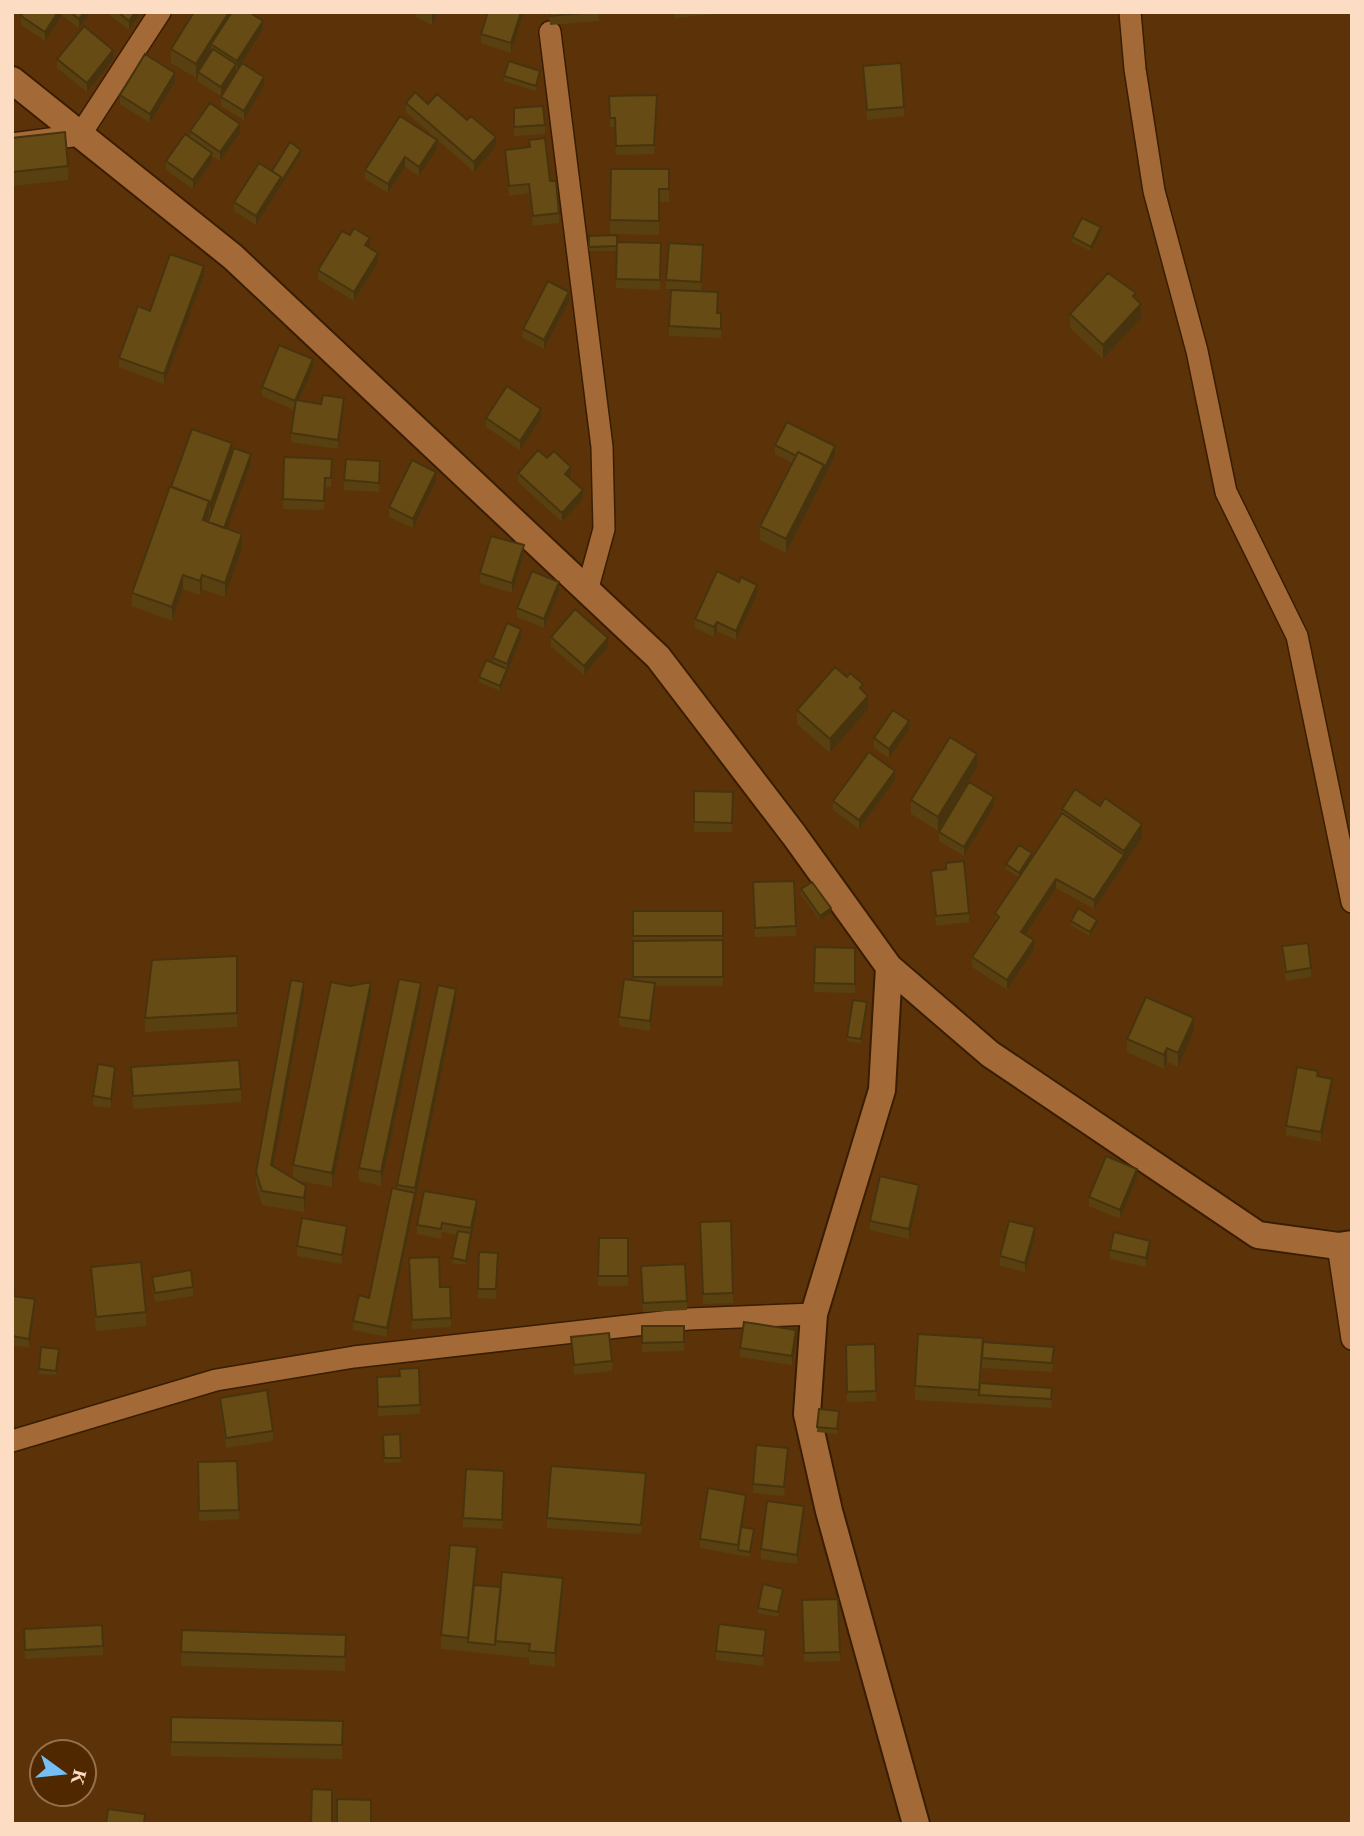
<svg xmlns="http://www.w3.org/2000/svg" width="1364" height="1836" font-family="'Times New Roman',serif">
  <style>
    .lines { fill: none; stroke-linecap: round; stroke-linejoin: round }
    .minor-casing { stroke: #391d02; stroke-width: 24 }
    .tertiary-casing { stroke: #391d02; stroke-width: 30 }
    .minor { stroke: #a36a37; stroke-width: 21 }
    .tertiary { stroke: #a36a37; stroke-width: 26 }
    .wall { fill: #584011 }
    .shaded-wall { fill: #47340e }
    .building { fill: #664b14; stroke: #47340e; stroke-width: 2 }
  </style>
  <rect width="100%" height="100%" fill="#5c3309"/>
  <g class="lines">
    <g class="minor-casing">
      <path id="minor" d="M1130 12 1135 69 1154 191 1197 351 1226 492 1297 636 1352 902
        M550 32 602 447 604 529 587 591
        M12 144 80 135 160 12
        M1338 1246 1352 1339
        M12 1441 216 1380 354 1357 689 1319 814 1314"/>
    </g>
    <g class="tertiary-casing">
      <path id="tertiary" d="M12 80 233 257 658 657 794 835 889 967 990 1054 1258 1235 1338 1246 1352 1244
        M889 967 882 1090 814 1314 807 1414 829 1511 916 1824"/>
    </g>
    <use href="#minor" class="minor"/>
    <use href="#tertiary" class="tertiary"/>
  </g>
  <path class="wall" d="M23 12H91L79 28 62 15 45 41 21 25V16Z
    M106 12H142L129 30Z
    M416 12H438L432 25 416 17Z
    M523 12 511 53 481 43V34Z
    M549 12H599V21L550 25Z
    M675 12H714V14L675 18Z
    M263 30 237 70 236 69 221 96 198 82V74L196 78 171 63V49Z
    M57 59 113 60 87 92 57 68Z
    M863 66 904 107V116L867 120Z
    M504 76H540L536 91 504 81Z
    M175 82 150 123 120 104V95Z
    M264 86 244 120 221 106V97Z
    M609 96 657 104 654 154 616 155 615 127H610Z
    M406 103 428 104 467 120 496 146 474 172 406 112Z
    M514 108 545 125V134L514 136Z
    M400 116 437 149 419 176 405 167 388 193 365 179V170Z
    M190 131 240 133 220 161 212 156V162L193 189 166 170V161L190 137Z
    M12 138 68 166V180L12 186Z
    M529 140 550 181 559 213V223L533 226 529 193 509 196 505 150 529 147Z
    M301 154 256 225 234 211V202L272 171Z
    M611 169H669V202H659V235L610 234Z
    M1101 232 1091 251 1072 242V237Z
    M617 235V251H589V236Z
    M617 242 661 243 660 290 616 288Z
    M370 248 378 262 354 301 318 279V270Z
    M703 254 701 291 717 313H721V338L669 336V326L687 290 666 289V280Z
    M204 276 164 384 119 367V358L150 311Z
    M1136 299 1141 318 1103 359 1070 328V314Z
    M569 301 544 349 523 338V329Z
    M313 368 299 401 344 408 338 449 291 442V433L294 410 262 396V387Z
    M486 418H541L520 450 486 427Z
    M775 445 835 456 786 553 760 540V526L792 463 775 454Z
    M232 452 207 522H208L251 463 227 529 242 548 225 597 202 589 200 595 183 589 172 621 132 606V593L171 487Z
    M284 457 332 459 331 487H325L324 510 283 509Z
    M547 458 571 476 570 478 583 499 562 522 518 482V473Z
    M380 471 379 492 344 490V480Z
    M436 481 413 528 389 517V507Z
    M524 555 512 593 480 583V573Z
    M739 582 757 594 736 640 717 631 714 637 695 628V619Z
    M559 592 544 628 517 617V608Z
    M551 637 608 647 584 675 551 646Z
    M521 638 500 691 479 682V677L493 663V658Z
    M863 691 868 709 830 753 797 724V710Z
    M909 730 889 758 874 748V738Z
    M977 767 938 831 911 814V800Z
    M895 780 859 829 833 810V801Z
    M694 791 733 792 732 832H694Z
    M994 806 964 856 939 841V832Z
    M1062 809 1142 838 1094 909 1056 888 1025 935 1034 949 1007 990 972 967V957L995 923V913L1019 877 1006 869V864L1032 857 1062 813Z
    M931 871 969 913V922L936 926Z
    M794 881 796 936 755 937 753 882Z
    M801 889 831 913 820 920 801 894Z
    M633 911H723V986H655L650 1031 619 1026V1017L633 980Z
    M1071 921 1097 924 1090 936 1071 925Z
    M1282 946 1311 968V977L1286 981 1282 956Z
    M855 948V993L814 992V983Z
    M237 956V1027L145 1032V1018Z
    M304 996 273 1167 293 1178V1165L371 996 332 1187 295 1180 306 1199 304 1212 262 1205 256 1185V1172Z
    M421 997 381 1186 359 1181V1168Z
    M456 1002 387 1337 353 1330V1321L369 1298 397 1189V1185Z
    M867 1007 861 1043 847 1041V1037Z
    M1194 1031 1178 1067 1167 1062 1164 1069 1127 1052V1039Z
    M131 1067 241 1089V1102L133 1109Z
    M115 1076 111 1108 93 1106V1096Z
    M1318 1076 1332 1088 1321 1142 1286 1135V1126Z
    M1137 1178 1120 1219 1089 1206V1197Z
    M919 1194 909 1239 870 1230V1221Z
    M477 1210 466 1265 452 1263 457 1235 442 1232 441 1239 417 1234V1225Z
    M700 1222 733 1293V1303L703 1304Z
    M347 1235 342 1264 297 1256V1246Z
    M1035 1237 1025 1272 1000 1266V1256Z
    M599 1238H628V1286H598Z
    M1110 1250H1150L1146 1267 1110 1259Z
    M479 1252 498 1262 496 1299 478 1298Z
    M409 1258 440 1287H450L451 1327 412 1329Z
    M91 1267 146 1312V1326L96 1331 91 1281Z
    M641 1275 687 1301V1310L643 1312Z
    M152 1277 193 1287V1296L155 1302 152 1286Z
    M12 1289 14 1296 35 1308 29 1348 12 1345Z
    M642 1326H684V1351L642 1352Z
    M571 1337 612 1361V1371L574 1375Z
    M796 1339 792 1365 740 1357V1348Z
    M983 1342 1054 1356 1052 1372 982 1368V1366L981 1384 1052 1397 1051 1408 915 1400V1386Z
    M875 1344 876 1401 847 1402 846 1345Z
    M59 1349 56 1375 39 1374V1369Z
    M419 1368 420 1414 378 1416 377 1377 400 1376Z
    M220 1398 273 1431V1441L226 1448 220 1407Z
    M839 1416 837 1434 817 1432V1427Z
    M400 1434 401 1462 384 1463 383 1435Z
    M788 1457 784 1496 753 1493V1484Z
    M237 1461 239 1519 199 1521 198 1462Z
    M504 1471 502 1529 463 1527V1518Z
    M646 1482 641 1534 547 1528V1518Z
    M746 1504 742 1527 754 1533 750 1557 700 1548V1539Z
    M804 1516 797 1564 761 1559V1549Z
    M477 1561 474 1585 563 1592 555 1667 529 1664V1658L441 1649V1635Z
    M783 1593 778 1617 758 1613V1608Z
    M838 1599 840 1661 804 1662 802 1600Z
    M182 1630 346 1635 345 1671 181 1666Z
    M24 1638 103 1646V1655L25 1659Z
    M766 1639 763 1666 716 1660V1651Z
    M171 1717 343 1721 342 1759 171 1756Z"/>
  <path class="shaded-wall" d="M58 12H62V15L45 41V32Z
    M84 12H91L79 28V19Z
    M135 12H142L129 30V21Z
    M229 12H237L211 44V53L196 78V64Z
    M434 12H438L432 25V15Z
    M521 12H523V15L511 53V43Z
    M263 21V30L237 70V61Z
    M113 50V60L87 92V83Z
    M236 64V73L221 96V87Z
    M175 73V82L150 123V114Z
    M264 77V86L244 120V111Z
    M240 124V133L220 161V152Z
    M496 137V146L474 172V162Z
    M437 140V149L419 176V167Z
    M301 150V154L256 225V216L281 177Z
    M212 153V162L193 189V180Z
    M405 157V167L388 193V184Z
    M1101 227V232L1091 251V247Z
    M370 238V247L365 254V245Z
    M378 253V262L354 301V292Z
    M204 266V276L164 384V374Z
    M569 292V301L544 349V340Z
    M1141 304V318L1103 359V345Z
    M313 359V368L295 410V401Z
    M344 398V408L338 449V440Z
    M541 409V418L520 450V441Z
    M232 443V452L210 514V505Z
    M835 446V456L786 553V539L824 465Z
    M251 454V463L223 541V532Z
    M571 467V476L565 483V474Z
    M436 472V481L413 528V519Z
    M583 490V499L562 522V513Z
    M209 501V514L203 534V520Z
    M242 534V548L225 597V583Z
    M524 545V555L512 593V583Z
    M183 575V589L172 621V607Z
    M202 575V589L200 595V581Z
    M559 582V592L544 628V619Z
    M757 585V594L736 640V631Z
    M717 622V631L714 637V627Z
    M521 629V638L500 691V686L507 669V664Z
    M608 638V647L584 675V666Z
    M868 696V709L830 753V739Z
    M909 721V730L889 758V749Z
    M977 754V767L938 831V817Z
    M895 771V780L859 829V820Z
    M994 797V806L964 856V847Z
    M1142 824V838L1094 909V900L1124 855V851Z
    M1032 853V858L1019 877V873Z
    M1056 879V888L1021 941V932Z
    M831 908V913L820 920V916Z
    M1097 920V924L1090 936V932Z
    M1034 940V949L1007 990V980Z
    M304 982V996L271 1179V1165Z
    M371 982V996L332 1187V1173Z
    M421 983V997L381 1186V1172Z
    M655 983V993L650 1031V1021Z
    M456 989V1002L387 1337V1328Z
    M1194 1018V1031L1178 1067V1053Z
    M1167 1048V1062L1164 1069V1055Z
    M115 1067V1076L111 1108V1099Z
    M1332 1079V1088L1321 1142V1132Z
    M1137 1169V1178L1120 1219V1210Z
    M919 1185V1194L909 1239V1229Z
    M306 1186V1199L304 1212V1198Z
    M477 1200V1210L466 1265 471 1228Z
    M347 1226V1235L342 1264V1255Z
    M1035 1227V1237L1025 1272V1263Z
    M1150 1241V1250L1146 1267V1258Z
    M35 1299V1308L29 1348V1339Z
    M796 1330V1339L792 1365V1356Z
    M746 1495V1504L739 1550 738 1545Z
    M804 1506V1516L797 1564V1555Z
    M477 1547V1561L469 1642H468V1652V1638Z
    M563 1578V1592L555 1667V1653Z"/>
  <path class="building" d="M23 12H58L45 32 21 16Z
    M70 12H84L79 19Z
    M118 12H135L129 21Z
    M194 12H229L196 64 171 49Z
    M232 12H249L263 21 237 61 211 44Z
    M488 12H521L511 43 481 34Z
    M550 12H595L550 16Z
    M84 26 113 50 87 83 57 59Z
    M213 49 236 64 221 87 198 72Z
    M145 54 175 73 150 114 120 95Z
    M509 61 540 71 536 86 504 76Z
    M242 63 264 77 244 111 221 97Z
    M901 63 904 107 867 110 863 66Z
    M415 92 428 104 437 94 467 120 471 116 496 137 474 162 406 103Z
    M657 95 654 145 616 146 615 118H610L609 96Z
    M210 103 240 124 220 152 190 131Z
    M543 106 545 125 514 127V108Z
    M400 116 437 140 419 167 405 157 388 184 365 170Z
    M65 132 68 166 12 172V138Z
    M185 134 212 153 193 180 166 161Z
    M545 138 550 181H556L559 213 533 216 529 184 509 186 505 150 530 147 529 140Z
    M290 142 301 150 281 182V177L272 171Z
    M259 163 281 177 256 216 234 202Z
    M611 169H669V189H659V221L610 220Z
    M1082 218 1101 227 1091 247 1072 237Z
    M354 228 370 238 365 245 378 253 354 292 318 270 342 231 350 235Z
    M617 235V246L589 247V236Z
    M617 242 661 243 660 280 616 279Z
    M669 243 703 245 701 282 666 280Z
    M170 254 204 266 164 374 119 358 138 306 150 311Z
    M1108 273 1136 293 1133 296 1141 304 1103 345 1070 314Z
    M548 281 569 292 544 340 523 329Z
    M671 290 718 292 717 313H721V329L669 326Z
    M279 345 313 359 295 401 262 387Z
    M507 386 541 409 520 441 486 418Z
    M323 395 344 398 338 440 291 433 296 400 321 404Z
    M787 422 835 446 824 470V465L798 452 796 456 775 445Z
    M192 429 232 443 210 505 209 501 171 487Z
    M234 448 251 454 224 528 208 522Z
    M538 450 547 458 554 451 571 467 565 474 583 490 562 513 518 473Z
    M798 452 824 465 786 539 760 526Z
    M284 457 332 459 331 478H325L324 501 283 499Z
    M346 459 380 461 379 483 344 480Z
    M412 460 436 472 413 519 389 507Z
    M170 486 209 501 203 520 242 534 225 583 202 575 200 581 183 575 172 607 132 593Z
    M491 536 524 545 512 583 480 573Z
    M532 571 559 582 544 619 517 608Z
    M717 571 739 582 741 577 757 585 736 631 717 622 714 627 695 619Z
    M575 609 608 638 584 666 551 637Z
    M507 623 521 629 507 664 493 658Z
    M486 660 507 669 500 686 479 677Z
    M835 667 847 677 850 673 863 684 860 688 868 696 830 739 797 710Z
    M893 710 909 721 889 749 874 738Z
    M950 737 977 754 938 817 911 800Z
    M869 752 895 771 859 820 833 801Z
    M969 782 994 797 964 847 939 832Z
    M1075 789 1100 806 1105 798 1142 824 1124 851 1062 809Z
    M694 791 733 792 732 823 694 822Z
    M1062 813 1124 855 1094 900 1056 879 1021 932 1034 940 1007 980 972 957 999 917 995 913Z
    M1019 845 1032 853 1019 873 1006 864Z
    M964 861 969 913 936 916 931 871 946 869V863Z
    M794 881 796 926 755 928 753 882Z
    M812 882 831 908 820 916 801 889Z
    M1078 908 1097 920 1090 932 1071 921Z
    M633 911H723V936H633Z
    M723 940V977H633V941Z
    M1308 943 1311 968 1286 972 1282 946Z
    M815 947 855 948V984L814 983Z
    M237 956V1013L145 1018 152 960Z
    M399 979 421 983 381 1172 359 1168Z
    M624 979 655 983 650 1021 619 1017Z
    M291 980 304 982 271 1165 306 1186 304 1198 262 1191 256 1172Z
    M331 982 350 986 371 982 332 1173 293 1165Z
    M438 985 456 989 415 1188 397 1185Z
    M1146 997 1194 1018 1178 1053 1167 1048 1164 1055 1127 1039Z
    M853 1000 867 1002 861 1039 847 1037Z
    M239 1060 241 1089 133 1096 131 1067Z
    M98 1064 115 1067 111 1099 93 1096Z
    M1297 1067 1318 1071 1317 1076 1332 1079 1321 1132 1286 1126Z
    M1106 1156 1137 1169 1120 1210 1089 1197Z
    M880 1176 919 1185 909 1229 870 1221Z
    M392 1188 415 1193 387 1328 353 1321 359 1295 369 1298Z
    M424 1191 477 1200 471 1228 442 1223 441 1229 417 1225Z
    M302 1218 347 1226 342 1255 297 1246Z
    M731 1221 733 1293 703 1294 700 1222Z
    M1009 1221 1035 1227 1025 1263 1000 1256Z
    M458 1231 471 1233 466 1261 452 1258Z
    M1114 1232 1150 1241 1146 1258 1110 1250Z
    M599 1238H628V1276H598Z
    M479 1252 498 1253 496 1289H478Z
    M439 1257 440 1287H450L451 1318 412 1320 409 1258Z
    M141 1262 146 1312 96 1317 91 1267Z
    M685 1264 687 1301 643 1303 641 1266Z
    M191 1270 193 1287 155 1293 152 1277Z
    M12 1289H14L13 1296 35 1299 29 1339 12 1336Z
    M744 1322 796 1330 792 1356 740 1348Z
    M642 1326H684V1342L642 1343Z
    M609 1333 612 1361 574 1365 571 1337Z
    M918 1334 983 1338 979 1390 915 1386Z
    M983 1342 1054 1347 1052 1363 982 1358Z
    M875 1344 876 1391 847 1392 846 1345Z
    M41 1347 59 1349 56 1371 39 1369Z
    M419 1368 420 1405 378 1407 377 1377 400 1376 399 1369Z
    M980 1383 1052 1388 1051 1399 979 1395Z
    M267 1390 273 1431 226 1438 220 1398Z
    M819 1409 839 1411 837 1429 817 1427Z
    M400 1434 401 1458H384L383 1435Z
    M756 1445 788 1448 784 1487 753 1484Z
    M237 1461 239 1510 199 1511 198 1462Z
    M551 1466 646 1473 641 1525 547 1518Z
    M466 1469 504 1471 502 1520 463 1518Z
    M708 1488 746 1495 738 1545 700 1539Z
    M767 1501 804 1506 797 1555 761 1549Z
    M741 1527 754 1529 750 1552 738 1550Z
    M450 1545 477 1547 468 1638 441 1635Z
    M502 1572 563 1578 555 1653 529 1651 530 1644 495 1641Z
    M763 1584 783 1589 778 1612 758 1608Z
    M474 1585 501 1587 495 1645 468 1642Z
    M838 1599 840 1652 804 1653 802 1600Z
    M719 1624 766 1630 763 1656 716 1651Z
    M102 1625 103 1646 25 1650 24 1629Z
    M182 1630 346 1635 345 1657 181 1652Z
    M171 1717 343 1721 342 1745 171 1742Z
    M312 1789 332 1790V1824H311Z
    M337 1799 371 1800V1824H337Z
    M108 1809 145 1814 144 1824H106Z"/>
  <rect width="1364" height="1836" fill="none" stroke="#fcdcc3" stroke-width="28"/>
  <g transform="translate(63 1773) rotate(105)"><circle r="33" fill="#502800" stroke="#95704e" stroke-width="2"/>
  <path d="M0-5L12 26L0 18L-12 26Z" fill="#74c0f6"/>
  <text y="-10" font-size="19" font-weight="bold" text-anchor="middle" fill="#fcdcc3">K</text>
  </g>
</svg>
